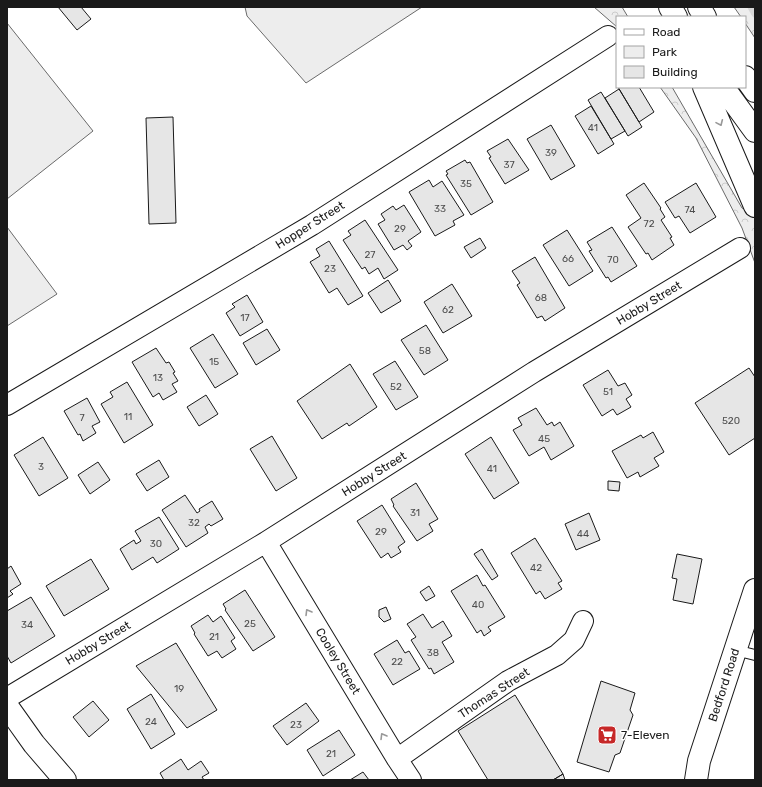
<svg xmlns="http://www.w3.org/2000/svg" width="762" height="787" font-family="Rubik,sans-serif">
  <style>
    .green { fill: #ededed; stroke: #6a6a6a }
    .forest { fill: url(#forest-crowns); stroke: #6a6a6a }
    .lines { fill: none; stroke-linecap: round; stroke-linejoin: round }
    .stream { stroke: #d7d7d7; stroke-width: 7 }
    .building { fill: #e6e6e6; stroke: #1a1a1a }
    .service-casing { stroke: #1a1a1a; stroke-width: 12 }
    .minor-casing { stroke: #1a1a1a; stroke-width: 22 }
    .tertiary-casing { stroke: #1a1a1a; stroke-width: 24 }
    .secondary-casing { stroke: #1a1a1a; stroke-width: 24 }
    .trunk-casing { stroke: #1a1a1a; stroke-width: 24 }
    .service { stroke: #fff; stroke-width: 10 }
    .minor { stroke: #fff; stroke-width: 20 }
    .tertiary { stroke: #fff; stroke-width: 22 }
    .secondary { stroke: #fff; stroke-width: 22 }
    .trunk { stroke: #fff; stroke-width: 22 }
    .oneway { stroke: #989898 }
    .labels { text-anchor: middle; stroke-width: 3; stroke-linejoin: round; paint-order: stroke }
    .number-label { font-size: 10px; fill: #4d4d4d }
    .street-label { font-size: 12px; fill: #1a1a1a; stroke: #fff }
    .poi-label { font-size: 12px; fill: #1a1a1a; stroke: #fff; text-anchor: start }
  </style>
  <defs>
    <pattern id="forest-crowns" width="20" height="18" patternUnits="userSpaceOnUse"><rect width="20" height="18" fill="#ededed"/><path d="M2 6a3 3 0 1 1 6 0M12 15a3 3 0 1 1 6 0" fill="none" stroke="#cbcbcb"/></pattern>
  </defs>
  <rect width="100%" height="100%" fill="#fff"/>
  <path class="green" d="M245 7H422L306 83 247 16Z
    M7 23 93 131 7 199Z
    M7 227 57 294 7 326Z"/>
  <path class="forest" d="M594 7H622L628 17H617V27Z
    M734 7H755V38L745 23V17H741Z
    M660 87H672L742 208 755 214V263L742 228 696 138Z"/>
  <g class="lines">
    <path class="stream" d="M751 7 755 14"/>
  </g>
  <path class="building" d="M58 7H81L91 19 77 30Z
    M618 87H639L654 112 639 122Z
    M619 89 642 127 628 136 605 98Z
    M601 92 625 131 611 139 588 100Z
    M591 106 614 144 598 154 575 116Z
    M173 117 176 223 149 224 146 118Z
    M551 125 575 166 551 180 527 139Z
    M508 139 529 170 505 184 489 158 491 157 487 151Z
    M465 160 467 163 470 162 493 202 471 215 446 175 448 174 446 171Z
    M429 180 433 187 442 181 464 215 453 221 455 225 435 236 409 192Z
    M644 183 661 208 660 209 665 217 661 220 672 237 670 238 674 245 652 260 648 253 646 254 628 227 641 218 626 195Z
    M696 183 716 217 690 233 679 216 675 218 665 202Z
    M404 205 421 232 408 241 412 246 407 250 403 245 394 250 378 224 385 220 381 214 393 206 396 210Z
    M365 220 398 270 384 279 378 268 369 274 365 267 362 269 343 240 351 235 348 231Z
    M612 227 637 266 611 282 608 277 606 278 589 251 592 250 587 242Z
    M567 230 593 271 569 286 543 245Z
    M480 238 486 248 471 258 464 247Z
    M329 241 363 296 348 305 337 288 329 293 310 262 320 256 316 249Z
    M535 257 565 308 545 321 542 316 537 318 517 285 520 283 512 271Z
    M388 280 401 301 381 313 368 293Z
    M452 284 472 316 443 333 424 302Z
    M247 295 263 322 240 336 226 313 235 307 232 304Z
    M426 325 448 360 424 375 401 340Z
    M267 329 280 350 256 365 243 343Z
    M213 334 238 374 215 388 190 348Z
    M156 348 166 363 169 362 175 372 173 373 178 381 172 384 177 392 163 400 159 393 153 397 132 362Z
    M395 361 418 397 396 410 373 374Z
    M350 364 377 407 349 426 347 423 322 439 297 401Z
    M749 368 755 377V438L729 455 695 403Z
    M608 370 618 386 625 383 632 395 626 399 631 407 617 415 613 409 602 416 583 385Z
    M127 382 153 425 124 443 101 404 113 397 110 392Z
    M206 395 218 414 199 426 187 407Z
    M87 398 100 422 92 426 96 433 83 441 80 434 78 435 64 411Z
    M536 408 547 425 552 422 554 426 560 422 574 446 551 460 544 447 529 456 513 430 522 425 518 418Z
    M653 432 664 452 654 458 659 466 640 477 638 472 627 478 612 451 641 435 643 438Z
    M272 436 297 478 276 491 250 449Z
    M43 437 68 478 39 496 14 455Z
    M491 437 519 483 494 499 465 454Z
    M159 460 169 477 147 491 136 474Z
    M98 462 110 480 90 494 78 475Z
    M608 481 620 482 619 491 608 490Z
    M416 483 438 519 429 524 433 531 417 541 393 506 394 505 391 499Z
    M185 495 197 513 200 511 199 509 212 501 223 519 211 526 209 524 205 527 208 533 186 547 162 510Z
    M382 505 405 542 398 547 401 552 391 558 388 553 381 558 357 521Z
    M589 513 600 540 576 550 565 524Z
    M159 517 179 549 157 563 153 557 132 570 120 549 134 540 136 544 141 541 135 531Z
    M535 538 562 581 558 583 562 589 545 599 540 591 536 594 511 553Z
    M482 549 498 576 492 580 474 554Z
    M677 554 702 559 693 604 673 600 677 579 672 578Z
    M91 559 109 589 64 616 46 586Z
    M11 566 21 584 10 591 13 594 7 598V569Z
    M477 575 483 586 485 585 505 617 488 627 491 631 484 636 481 630 477 633 451 591Z
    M429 586 435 596 426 601 420 592Z
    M245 590 275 637 253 651 225 610 226 609 223 604Z
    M31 597 55 636 11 663 7 656V611Z
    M386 607 391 619 384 622 379 617V610Z
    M423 614 432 628 443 621 452 636 442 642 454 662 434 674 431 668 429 669 411 640 416 637 407 624Z
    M208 615 213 622 221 616 235 638 231 641 236 649 222 658 217 651 208 656 194 634 195 633 191 626Z
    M397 640 405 653 409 651 420 669 393 685 374 654Z
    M176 643 217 710 187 728 136 666Z
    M601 681 635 693 630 710 633 715 620 753 615 755 609 772 577 762Z
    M151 694 175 734 151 749 127 709Z
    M515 695 563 774 553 780H488L458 731Z
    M93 701 109 720 89 737 73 717Z
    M306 703 319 721 287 745 273 726Z
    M339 730 355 755 323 776 307 750Z
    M181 759 188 770 201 761 209 773 202 777 204 780H164L160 773Z
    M363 772 369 780H350Z
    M563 774 565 780H553Z"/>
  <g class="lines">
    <g class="service-casing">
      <path id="service" d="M735 650 755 655"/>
    </g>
    <g class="minor-casing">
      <path id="minor" d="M7 405 312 225 608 36
        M266 542 397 759 411 780
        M7 698 266 542 534 372 740 248
        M397 759 508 681 557 655 574 640 583 621"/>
    </g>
    <g class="tertiary-casing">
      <path id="tertiary" d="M7 706 34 744 65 780"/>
    </g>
    <g class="secondary-casing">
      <path id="secondary" d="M696 780 699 761 755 590"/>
    </g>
    <g class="trunk-casing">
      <path id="trunk" d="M670 7 676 17
        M699 7 705 17
        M745 77 755 91
        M704 87 755 206
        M723 87 755 131"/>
    </g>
    <use href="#service" class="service"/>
    <use href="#minor" class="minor"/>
    <use href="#tertiary" class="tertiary"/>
    <use href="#secondary" class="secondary"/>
    <use href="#trunk" class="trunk"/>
  </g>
  <defs><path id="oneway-chevron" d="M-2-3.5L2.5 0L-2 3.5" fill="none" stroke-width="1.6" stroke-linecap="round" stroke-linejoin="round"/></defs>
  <g class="oneway">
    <use href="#oneway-chevron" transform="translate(720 123) rotate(66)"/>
    <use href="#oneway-chevron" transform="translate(308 612) rotate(-121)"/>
    <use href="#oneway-chevron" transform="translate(383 736) rotate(-121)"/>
  </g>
  <defs>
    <g id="supermarket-square" transform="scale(1)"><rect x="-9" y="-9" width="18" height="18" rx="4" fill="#c62828" stroke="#fff"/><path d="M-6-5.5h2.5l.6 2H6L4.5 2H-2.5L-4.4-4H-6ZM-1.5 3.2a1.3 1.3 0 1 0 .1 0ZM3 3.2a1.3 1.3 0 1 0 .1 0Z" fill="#fff"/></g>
  </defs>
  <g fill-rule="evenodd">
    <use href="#supermarket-square" x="607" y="735"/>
  </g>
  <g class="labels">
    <g class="number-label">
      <text x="593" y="131">41</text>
      <text x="551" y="156">39</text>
      <text x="509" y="168">37</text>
      <text x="466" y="187">35</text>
      <text x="440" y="212">33</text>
      <text x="690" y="213">74</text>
      <text x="649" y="227">72</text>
      <text x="400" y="232">29</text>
      <text x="370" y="258">27</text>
      <text x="568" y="262">66</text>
      <text x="613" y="263">70</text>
      <text x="330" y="272">23</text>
      <text x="541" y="301">68</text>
      <text x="448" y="313">62</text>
      <text x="245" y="321">17</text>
      <text x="425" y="354">58</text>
      <text x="214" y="365">15</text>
      <text x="158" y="381">13</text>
      <text x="396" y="390">52</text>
      <text x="608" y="395">51</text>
      <text x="128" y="420">11</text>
      <text x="82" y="421">7</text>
      <text x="731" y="424">520</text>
      <text x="544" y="442">45</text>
      <text x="41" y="470">3</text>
      <text x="492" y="472">41</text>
      <text x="415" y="516">31</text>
      <text x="194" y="526">32</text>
      <text x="381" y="535">29</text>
      <text x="583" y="537">44</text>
      <text x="156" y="547">30</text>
      <text x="536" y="571">42</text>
      <text x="478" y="608">40</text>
      <text x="250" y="627">25</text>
      <text x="27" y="628">34</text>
      <text x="214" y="640">21</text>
      <text x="433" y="656">38</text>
      <text x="397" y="665">22</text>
      <text x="179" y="692">19</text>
      <text x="151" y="725">24</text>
      <text x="296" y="728">23</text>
      <text x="331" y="757">21</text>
    </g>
    <g class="street-label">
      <text transform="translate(310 225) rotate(-32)" y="4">Hopper Street</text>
      <text transform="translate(649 303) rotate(-31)" y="4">Hobby Street</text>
      <text transform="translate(374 474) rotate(-32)" y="4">Hobby Street</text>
      <text transform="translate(98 643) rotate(-31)" y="4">Hobby Street</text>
      <text transform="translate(338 661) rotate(59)" y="4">Cooley Street</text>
      <text transform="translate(724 685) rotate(-72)" y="4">Bedford Road</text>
      <text transform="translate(494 693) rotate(-33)" y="4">Thomas Street</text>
    </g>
    <g class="poi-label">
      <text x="621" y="739">7-Eleven</text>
    </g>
  </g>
  <rect width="762" height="787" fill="none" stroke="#1a1a1a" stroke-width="16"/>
  <rect x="616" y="16" width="130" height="72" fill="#ffffff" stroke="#a3a3a3"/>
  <rect x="624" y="29" width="20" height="6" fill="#ffffff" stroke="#a3a3a3"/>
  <text x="652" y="36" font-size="12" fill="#1a1a1a">Road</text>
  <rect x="624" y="46" width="20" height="12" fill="#ededed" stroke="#a3a3a3"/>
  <text x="652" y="56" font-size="12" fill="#1a1a1a">Park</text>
  <rect x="624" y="66" width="20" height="12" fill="#e6e6e6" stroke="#a3a3a3"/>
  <text x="652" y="76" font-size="12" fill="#1a1a1a">Building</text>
</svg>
